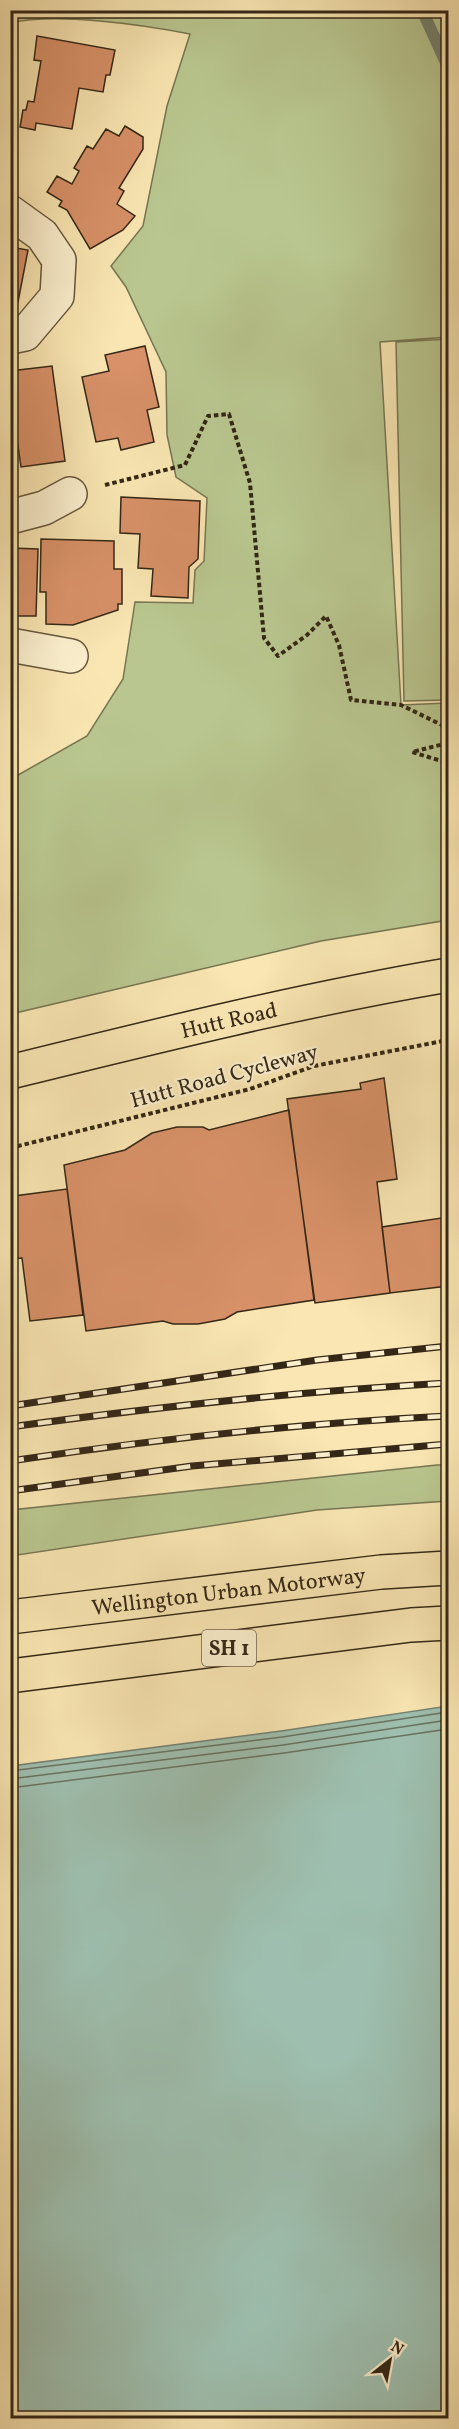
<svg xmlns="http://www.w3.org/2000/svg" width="459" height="2429" font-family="Vollkorn,serif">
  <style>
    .green { fill: #b9c68f; stroke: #767652; stroke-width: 1.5 }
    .water { fill: #9ebfaf; stroke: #748272; stroke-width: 1.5 }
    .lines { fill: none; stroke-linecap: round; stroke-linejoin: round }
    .shore { stroke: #697362; stroke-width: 1.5 }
    .stream { stroke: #748272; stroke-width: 12 }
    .building { fill: #d89168; stroke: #342716; stroke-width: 1.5 }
    .minor-casing { stroke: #65573d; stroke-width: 36 }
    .major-casing { stroke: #342716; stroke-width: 36 }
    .highway-casing { stroke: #342716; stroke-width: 36 }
    .path { stroke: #342716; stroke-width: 4; stroke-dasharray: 4.5 3; stroke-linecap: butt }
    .minor { stroke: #fbefcd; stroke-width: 33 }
    .major { stroke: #f9e6b2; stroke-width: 33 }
    .highway { stroke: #f9e6b2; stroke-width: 33 }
    .rail-casing { stroke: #342716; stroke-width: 7 }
    .rail { stroke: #fbefcd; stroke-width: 4.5; stroke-dasharray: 14; stroke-linecap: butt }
    .labels { text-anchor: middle; stroke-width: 4.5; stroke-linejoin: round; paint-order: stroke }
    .shield { fill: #fbefcd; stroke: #70634d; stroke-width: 1.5 }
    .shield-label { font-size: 21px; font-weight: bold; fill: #342716 }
    .street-label { font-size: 22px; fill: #342716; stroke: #fbefcd }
  </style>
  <rect width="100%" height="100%" fill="#f9e6b2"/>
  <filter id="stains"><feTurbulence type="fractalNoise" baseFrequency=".00333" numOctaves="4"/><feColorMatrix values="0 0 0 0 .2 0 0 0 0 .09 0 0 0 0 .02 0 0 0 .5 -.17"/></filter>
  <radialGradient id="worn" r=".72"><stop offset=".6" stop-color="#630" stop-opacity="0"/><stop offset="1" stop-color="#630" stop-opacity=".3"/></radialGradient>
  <path class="green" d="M11 10 448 11V337L380 342 401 705 448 703V920L321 941 11 1014V779L87 736 123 679 135 602 193 603 195 570 204 561 207 498 176 477 167 435 166 372 126 287 111 266 143 226 167 106 190 34C144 25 55 12 11 23Z
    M448 339V700L404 701 396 342Z
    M437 1465H448V1501L317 1510 11 1556V1510Z"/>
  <path class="water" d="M448 1706V2418H11V1766L281 1731Z"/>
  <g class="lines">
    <path class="shore" d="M10 1771 282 1737 448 1712
      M10 1779 283 1745 448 1720
      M10 1788 284 1753 448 1729"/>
    <path class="stream" d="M422 10 448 67"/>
  </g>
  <path class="building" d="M37 36 115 50 110 75H106L103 92 79 88 72 129 36 123 35 130 20 127 23 110H26L28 101 34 102 41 61 34 60Z
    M125 126 143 137V149L119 188 124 191 117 204 135 216 123 230 90 249 67 210 59 206 62 201 47 192 57 176 72 184 79 171 74 168 87 146 93 149 106 129 119 136Z
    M10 247 28 250 18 302 10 301Z
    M145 346 159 407 147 410 154 442 121 450 118 438 96 442 82 377 109 371 105 355Z
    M52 366 65 461 21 467 10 390V371Z
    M121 497 200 501 198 559 189 567 188 598 151 596 153 569 138 568 140 534 120 533Z
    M41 539 114 541V569H122V604H118V610L73 625 46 624V592H40Z
    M10 548 38 549 36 616H10Z
    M384 1078 397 1179 377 1182 390 1293 315 1303 287 1099 361 1089 360 1083Z
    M289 1110 314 1300 237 1312 225 1319 198 1324H173L163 1321 86 1331 64 1165 125 1150 152 1133 177 1127H203L209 1130Z
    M67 1189 83 1315 30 1321 22 1258 10 1259V1199H14V1196Z
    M448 1217V1286L390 1293 382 1227Z"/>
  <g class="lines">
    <g class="minor-casing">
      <path id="minor" d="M10 212 42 235 59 260 57 296 25 334 10 337
        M10 517 44 508 70 494
        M10 645 71 656"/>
    </g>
    <g class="major-casing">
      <g id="major">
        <path id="s1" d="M10 1072C156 1036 301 1000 448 975"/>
      </g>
    </g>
    <g class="highway-casing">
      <g id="highway">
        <path id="s2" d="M10 1617 381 1572 448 1568"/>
        <path d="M10 1676 411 1625 448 1623"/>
      </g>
    </g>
    <path class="path" d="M105 485 185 465 208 416 229 414 250 483 264 638 278 656 307 635 326 616 339 645 351 700 401 705 448 728
      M448 743 412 752 448 763
      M10 1148 250 1089 314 1066 448 1040"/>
    <use href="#minor" class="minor"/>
    <use href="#major" class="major"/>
    <use href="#highway" class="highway"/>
    <g class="rail-casing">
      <path id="rail" d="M10 1406 317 1360 448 1346
        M10 1427C156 1407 302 1391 448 1383
        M10 1461C156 1439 302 1423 448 1416
        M10 1491 192 1466 448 1444"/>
    </g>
    <use href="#rail" class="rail"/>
  </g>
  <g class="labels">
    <rect class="shield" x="202" y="1630" width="54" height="36" rx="4.5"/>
    <g class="shield-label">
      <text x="229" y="1655">SH 1</text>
    </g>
    <g class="street-label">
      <text dy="8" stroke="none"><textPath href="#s1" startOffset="225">Hutt Road</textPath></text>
      <text transform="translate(224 1075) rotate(-15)" y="8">Hutt Road Cycleway</text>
      <text dy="8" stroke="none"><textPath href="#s2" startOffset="220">Wellington Urban Motorway</textPath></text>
    </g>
  </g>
  <rect width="459" height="2429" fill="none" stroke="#f9e6b2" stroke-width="36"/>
  <rect x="12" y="12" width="435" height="2405" fill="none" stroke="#342716" stroke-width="3"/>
  <rect x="18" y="18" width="423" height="2393" fill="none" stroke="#342716" stroke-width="1.5"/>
  <g transform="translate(390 2360) rotate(31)" stroke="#fbefcd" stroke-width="4.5" paint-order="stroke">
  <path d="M0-4.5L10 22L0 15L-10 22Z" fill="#342716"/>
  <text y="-9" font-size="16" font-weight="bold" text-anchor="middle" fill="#342716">N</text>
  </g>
  <rect width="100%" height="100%" filter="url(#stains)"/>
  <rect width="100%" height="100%" fill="url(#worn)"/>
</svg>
